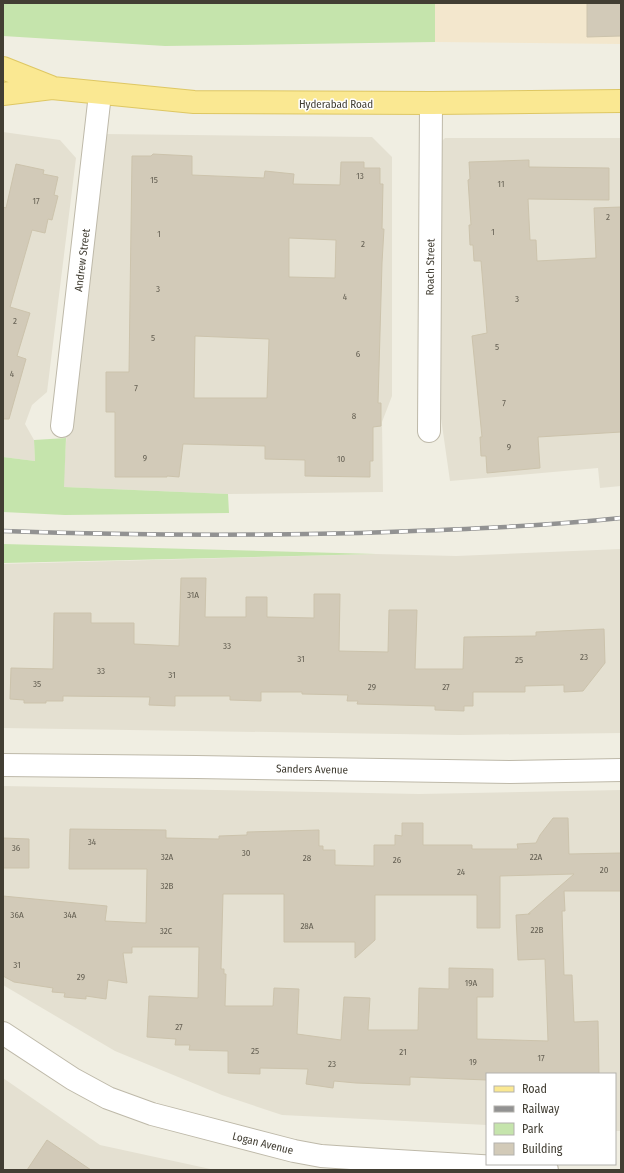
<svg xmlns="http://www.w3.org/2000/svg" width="624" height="1173" font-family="'Fira Sans Condensed',sans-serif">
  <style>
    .residential { fill: #e4e0d1 }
    .commercial { fill: #f3e7cd }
    .green { fill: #c5e4ac }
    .building { fill: #d2cab8; stroke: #ccc3ac; fill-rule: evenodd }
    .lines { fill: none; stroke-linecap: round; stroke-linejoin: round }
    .minor-casing { stroke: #beb9a9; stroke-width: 24 }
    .major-casing { stroke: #dec763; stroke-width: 24 }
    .minor { stroke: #fff; stroke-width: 22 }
    .major { stroke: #fae892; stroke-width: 22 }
    .rail-casing { stroke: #929292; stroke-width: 4.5 }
    .rail { stroke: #fff; stroke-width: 3; stroke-dasharray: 9; stroke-linecap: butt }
    .labels { text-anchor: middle; stroke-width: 3; stroke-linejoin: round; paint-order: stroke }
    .number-label { font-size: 9px; fill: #666154 }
    .street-label { font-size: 11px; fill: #423e33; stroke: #fff }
  </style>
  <rect width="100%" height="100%" fill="#f0eee2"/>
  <path class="residential" d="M3 132 60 140 76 158 47 392 32 405 25 424 34 440 35 461 3 457Z
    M104 134 372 137 392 157V396L382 422 383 492 228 494 63 487 86 149Z
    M445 138H621V486L600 488 598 468 450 481 441 418 428 399V154Z
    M621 549V733L459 735 3 728V564L376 554 456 556Z
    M3 786 419 794 621 790V1131H615V1074H487V1125L282 1115 222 1095 115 1051 3 985Z
    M3 1078 100 1145 215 1170H3Z"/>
  <path class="commercial" d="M435 3H621V44L435 42Z"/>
  <path class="green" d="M3 3H435V42L165 46 3 36Z
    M66 438 64 487 228 494 229 513 65 515 3 512V457L35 461 34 440Z
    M3 544 376 554 3 563Z"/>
  <path class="building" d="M587 3H621V36L587 37Z
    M153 154 192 156V175L264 178 265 171 294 174 293 184 340 185 341 162H364V168H380V184H383L382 229H384L382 263 378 403H381V426L373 427V461H370V477L305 476V460L265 459V446L183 444 179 477 167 476V477H115V412H106V372H129L132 156H151ZM289 238 336 240 335 278 289 277ZM195 336 269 339 267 398H194Z
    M529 160V167L609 168V200L528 199 530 240H536L537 261 596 258 594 208 621 207V432L538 437 540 468 487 473 486 456H481L480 437H482L472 336 487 333 481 261H474L473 245H470L469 225H471L468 180 470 179 469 162Z
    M16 164 44 170 43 174 58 177 54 195 58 196 52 220 48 219 45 233 32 230 10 307 30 313 17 356 26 359 9 419H3V207L6 208Z
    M181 578H206L205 617H246V597H267V617L314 618V594H340L339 651 388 652 389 610H417L415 669H463L464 637 536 636V632L604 629 605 663 583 691 564 692V685L525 686V692H473V706H464V711L435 710V706L357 704 358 701H347L348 695 302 694V692H261V701L230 700V696H175V706L149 705 150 697 63 696V701H46V703H24V700L10 699 11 668 53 669 54 613H91V623H134V644L179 646Z
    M553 818H568L569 854 621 853V891H564L565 911H562L564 975H572L574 1022 598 1021 599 1074H487V1080L410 1077V1085L356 1083 334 1081 333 1088 306 1084 308 1069 260 1068V1074L228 1073V1051L189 1050 190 1045H175L176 1039 147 1037 149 996 198 998 199 947H132V953H123L127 983 108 980 106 999 86 996V999L64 997 65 993 52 992 53 988 14 982 3 976V896L107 906 105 921 146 923 147 869H69L70 829 166 830V838L219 839V836L247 835V832L319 830V846H323V850H335V865L374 866V845H395V835L402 836V823H423V845H472V849H518L517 844 536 843 540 835ZM574 874 528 914 530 913V914L516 915 518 960 545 959 548 1041 477 1039V997H493V969L449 968V989L419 988 418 1030H368L370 998 344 997 341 1040 297 1034 299 989 274 988 273 1006H225L226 974H224V969H221L223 894H284V942H355V958L375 940V895H477V928H500V876Z
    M3 838 29 839V868H3Z
    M47 1140 91 1170H27Z"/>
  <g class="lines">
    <g class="minor-casing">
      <path id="minor" d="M62 426 100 94
        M429 431 431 103
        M3 765 196 767 510 772 621 770
        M3 1033 73 1079 108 1098 152 1114 294 1151 321 1156 381 1160 547 1170"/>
    </g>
    <g class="major-casing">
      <path id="major" d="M3 68 51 87
        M3 94 52 88 194 102 431 103 621 101"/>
    </g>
    <use href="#minor" class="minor"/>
    <use href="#major" class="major"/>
    <g class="rail-casing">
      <path id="rail" d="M3 531C122 535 241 536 360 533 447 530 534 527 621 518"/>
    </g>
    <use href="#rail" class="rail"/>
  </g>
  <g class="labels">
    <g class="number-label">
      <text x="360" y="179">13</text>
      <text x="154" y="183">15</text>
      <text x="501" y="187">11</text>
      <text x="36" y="204">17</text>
      <text x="608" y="220">2</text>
      <text x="493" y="235">1</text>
      <text x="159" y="237">1</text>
      <text x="363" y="247">2</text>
      <text x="158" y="292">3</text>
      <text x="345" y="300">4</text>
      <text x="517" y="302">3</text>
      <text x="15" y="324">2</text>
      <text x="153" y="341">5</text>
      <text x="497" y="350">5</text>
      <text x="358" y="357">6</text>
      <text x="12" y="377">4</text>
      <text x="136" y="391">7</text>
      <text x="504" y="406">7</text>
      <text x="354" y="419">8</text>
      <text x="509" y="450">9</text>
      <text x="145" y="461">9</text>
      <text x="341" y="462">10</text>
      <text x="193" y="598">31A</text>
      <text x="227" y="649">33</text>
      <text x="584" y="660">23</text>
      <text x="301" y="662">31</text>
      <text x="519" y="663">25</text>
      <text x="101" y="674">33</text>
      <text x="172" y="678">31</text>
      <text x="37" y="687">35</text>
      <text x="372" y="690">29</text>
      <text x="446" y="690">27</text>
      <text x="92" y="845">34</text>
      <text x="16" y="851">36</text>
      <text x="246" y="856">30</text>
      <text x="167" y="860">32A</text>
      <text x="536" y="860">22A</text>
      <text x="307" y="861">28</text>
      <text x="397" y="863">26</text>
      <text x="604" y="873">20</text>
      <text x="461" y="875">24</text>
      <text x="167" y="889">32B</text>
      <text x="17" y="918">36A</text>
      <text x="70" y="918">34A</text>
      <text x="307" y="929">28A</text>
      <text x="537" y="933">22B</text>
      <text x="166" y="934">32C</text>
      <text x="17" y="968">31</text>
      <text x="81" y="980">29</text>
      <text x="471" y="986">19A</text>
      <text x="179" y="1030">27</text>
      <text x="255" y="1054">25</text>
      <text x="403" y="1055">21</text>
      <text x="541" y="1061">17</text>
      <text x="473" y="1065">19</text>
      <text x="332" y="1067">23</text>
    </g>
    <g class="street-label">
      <text x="336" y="108">Hyderabad Road</text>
      <text transform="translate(82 260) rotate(-83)" y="4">Andrew Street</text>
      <text transform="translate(430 267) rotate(-89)" y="4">Roach Street</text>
      <text transform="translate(312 769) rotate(1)" y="4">Sanders Avenue</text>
      <text transform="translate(263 1143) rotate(14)" y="4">Logan Avenue</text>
    </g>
  </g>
  <rect width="624" height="1173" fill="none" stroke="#423e33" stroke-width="8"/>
  <rect x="486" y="1073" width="130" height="92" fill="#ffffff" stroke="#b3b2ad"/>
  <rect x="494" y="1086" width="20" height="6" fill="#fae892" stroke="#b3b2ad"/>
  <text x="522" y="1093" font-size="12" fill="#423e33">Road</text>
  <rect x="494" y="1106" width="20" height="6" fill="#929292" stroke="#b3b2ad"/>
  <text x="522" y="1113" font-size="12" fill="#423e33">Railway</text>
  <rect x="494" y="1123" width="20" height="12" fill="#c5e4ac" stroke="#b3b2ad"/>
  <text x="522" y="1133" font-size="12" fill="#423e33">Park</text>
  <rect x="494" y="1143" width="20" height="12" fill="#d2cab8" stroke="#b3b2ad"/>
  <text x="522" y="1153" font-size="12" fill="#423e33">Building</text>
</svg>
